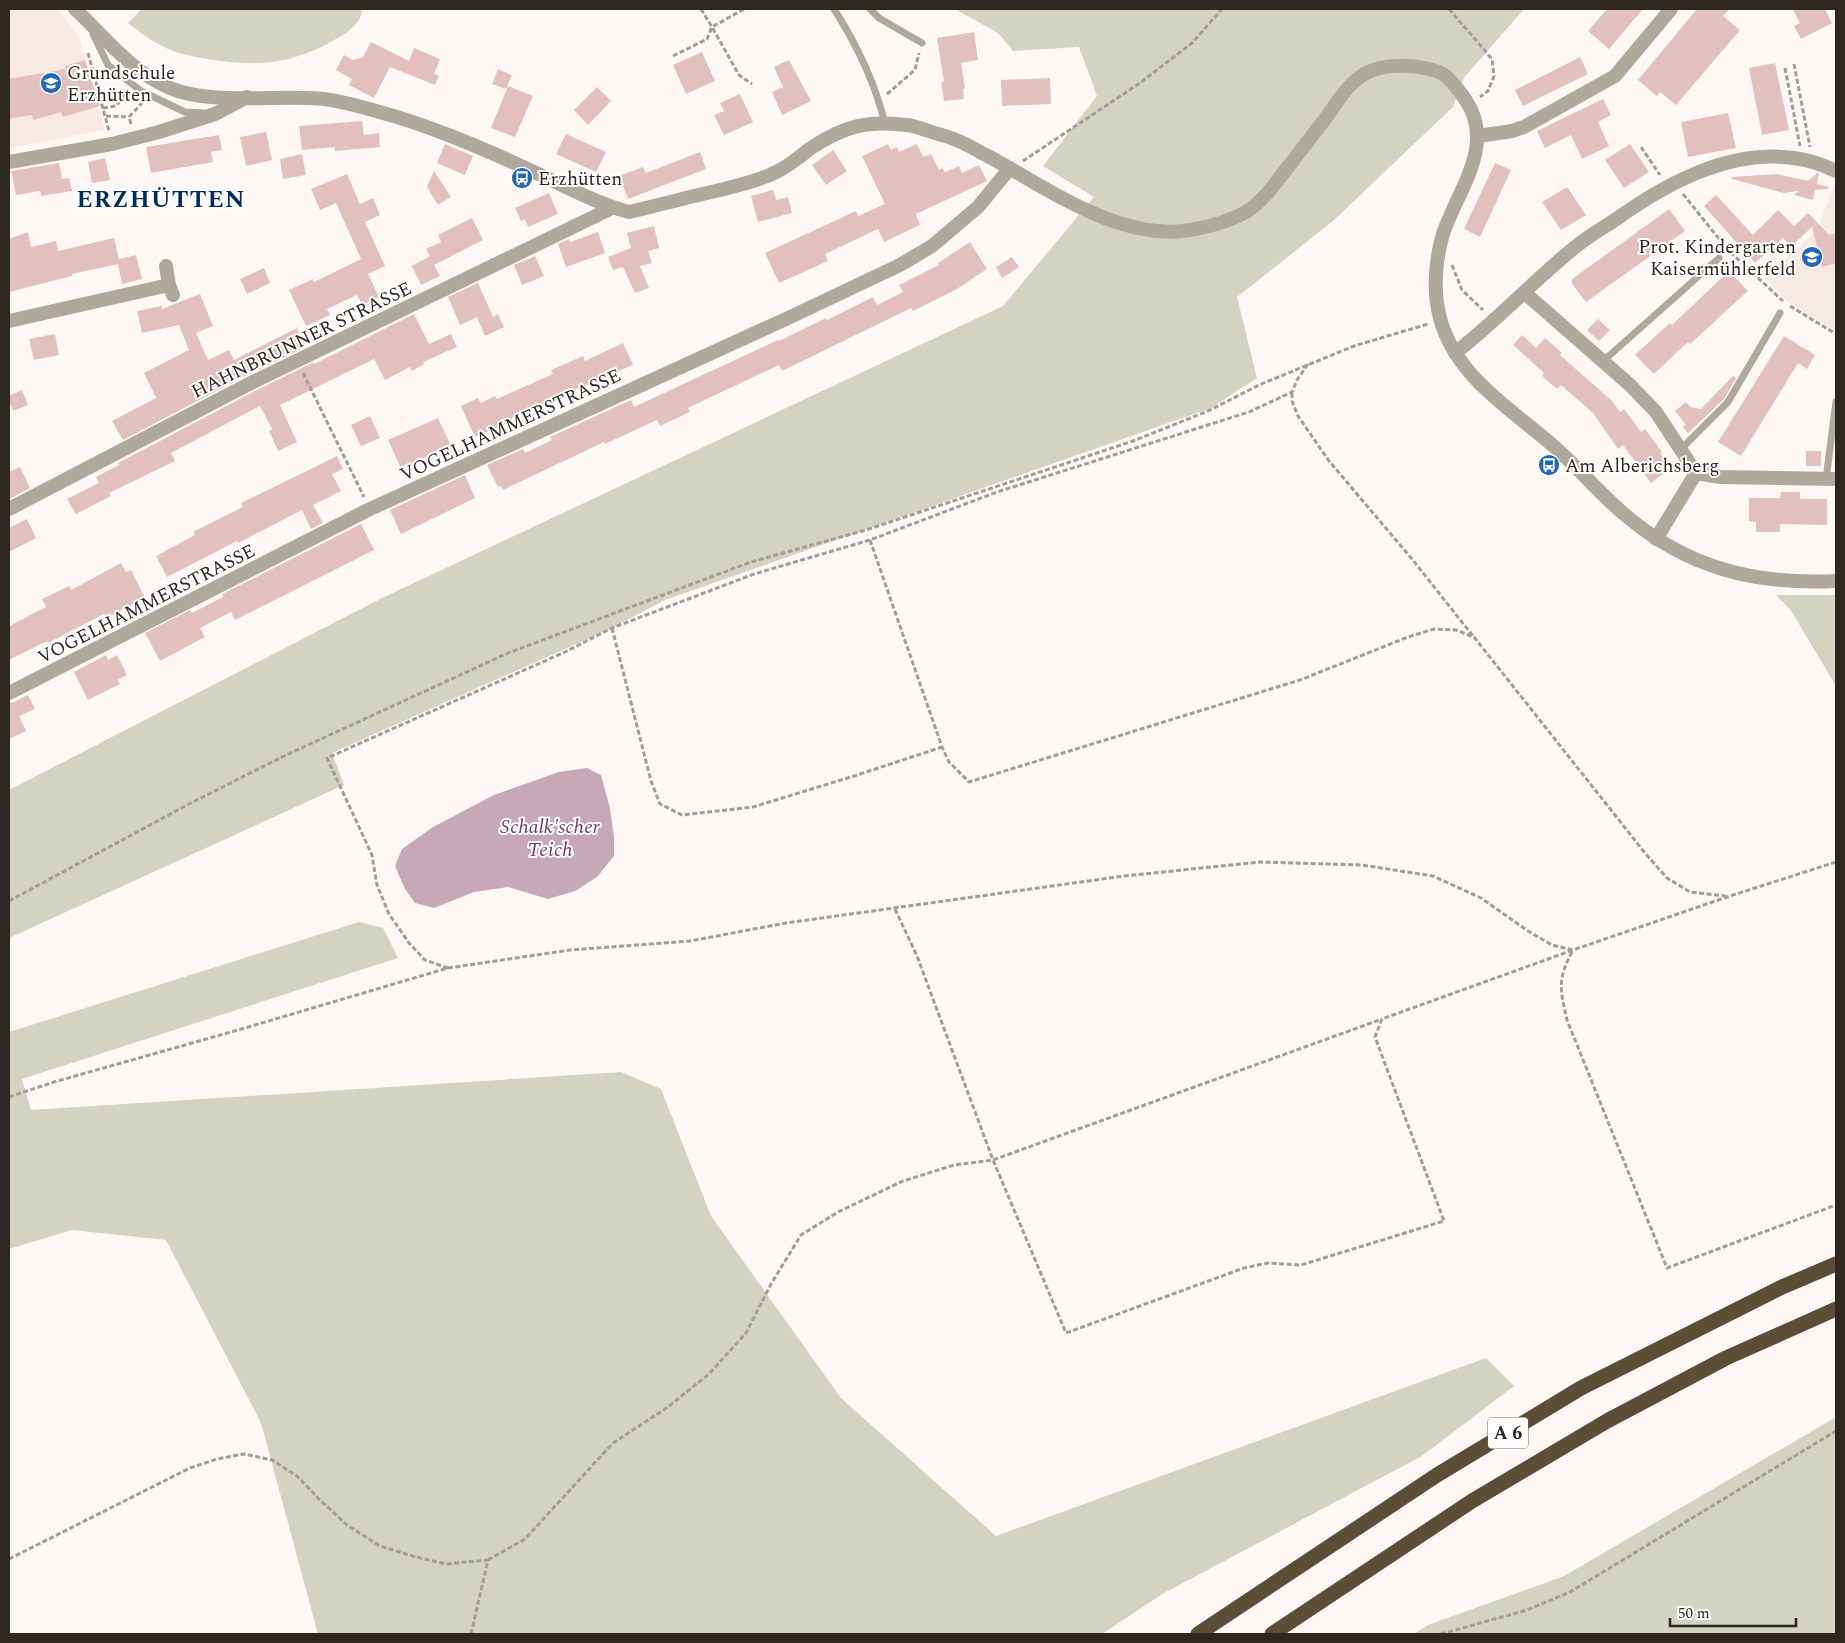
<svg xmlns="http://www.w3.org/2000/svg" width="1845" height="1643" font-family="Spectral,serif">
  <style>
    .built { fill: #f7eae4 }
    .green { fill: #d2d4c1 }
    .water { fill: #c6a8b6 }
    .building { fill: #e3c0c0 }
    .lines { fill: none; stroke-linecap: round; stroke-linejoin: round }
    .path { stroke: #a39d9a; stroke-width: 3; stroke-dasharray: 5 2.5; stroke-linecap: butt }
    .service { stroke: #afa89c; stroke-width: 7 }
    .minor { stroke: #afa89c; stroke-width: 14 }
    .tertiary { stroke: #afa89c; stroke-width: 14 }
    .motorway { stroke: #5b4d36; stroke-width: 15 }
    .labels { text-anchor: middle; stroke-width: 4; stroke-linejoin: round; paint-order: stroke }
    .shield { fill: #fff; stroke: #6d6764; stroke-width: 1 }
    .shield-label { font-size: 18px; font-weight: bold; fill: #2e2621 }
    .poi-label { font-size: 19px; fill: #2e2621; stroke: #fff; text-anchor: start }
    .street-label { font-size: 19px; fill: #2e2621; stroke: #fff }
    .water-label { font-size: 20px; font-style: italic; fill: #6f4259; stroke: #fff }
    .district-label { font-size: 24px; font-weight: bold; letter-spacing: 1px; fill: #002b5d; stroke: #fff }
  </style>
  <rect width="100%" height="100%" fill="#fdf8f6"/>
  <path class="built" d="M9 9 58 10 79 37 105 130 9 148Z
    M1834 185 1836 186V331L1788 302 1764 277 1810 237 1819 225Z"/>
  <path class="green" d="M142 9H362C362 23 347 33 336 39 291 65 257 67 207 59 196 57 184 55 173 51 157 45 142 34 128 23Z
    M955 9H1524L1463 79 1453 107 1333 221 1237 297 1257 378 1211 408 665 600 612 628 332 753 344 785 9 938V790L382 598 1003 306 1094 197 1043 166 1097 96 1079 47 1013 51 998 33Z
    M1776 595H1836V686L1790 609Z
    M359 922 383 928 398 958 22 1079 31 1110 621 1072 661 1089 711 1216 841 1398 996 1536 1486 1358 1514 1386 1422 1456 1164 1593 1102 1634H318L261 1423 166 1240 72 1230 9 1249V1032Z
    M1836 1417V1634H1413L1428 1625 1564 1576Z"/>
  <path class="water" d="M587 768 601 775 610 808 614 837V856L597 877 575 891 548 899 508 887 474 892 434 908 415 903 405 889 395 866 402 849 433 827 494 795 559 772Z"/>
  <path class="building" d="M1607 9H1643L1609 49 1588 31Z
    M1697 9H1729L1723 16 1740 30 1676 105 1660 92 1657 96 1638 80Z
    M1793 9H1825L1832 23 1801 39 1794 26 1800 23Z
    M974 32 978 60 961 63 965 89H963L964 99 944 101 941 82 944 81 937 38Z
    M371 42 409 61 414 48 440 59 434 74 439 76 435 85 390 67 374 98 349 85 352 79 336 70 344 55 353 60 363 57Z
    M702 52 715 81 686 94 673 65Z
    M1580 57 1588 74 1523 106 1515 90Z
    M85 60 100 106 63 117 61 112 33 120 32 115 9 119V79L66 69 65 66Z
    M789 60 811 101 782 115 772 92 783 87 774 67Z
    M1775 63 1789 130 1762 135 1749 68Z
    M498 69 512 75 506 89 492 84Z
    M1050 78 1051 104 1002 106 1001 80Z
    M508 86 533 96 515 137 491 128Z
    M597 87 611 101 588 125 574 110Z
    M740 94 753 122 724 135 714 115 724 111 720 103Z
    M1603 99 1611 115 1598 122 1609 146 1582 159 1571 135 1545 148 1537 131Z
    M1728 113 1736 148 1688 157 1681 122Z
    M362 121 364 135 379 133 380 147 335 151V147L302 150 299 126Z
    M266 132 272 160 246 166 240 137Z
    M566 134 606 152 596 172 556 154Z
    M219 135 222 150 211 152 213 162 151 173 146 147Z
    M445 144 473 156 465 175 437 163Z
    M888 144 891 150 897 147 899 152 917 144 923 157 931 154 939 170 943 168 945 172 959 166 962 173 979 165 987 181 916 214 920 225 884 242 878 229 825 254 828 261 779 283 765 253 856 211 858 216 885 204 862 156Z
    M1630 144 1649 172 1624 188 1605 160Z
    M833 150 847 171 826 185 812 165Z
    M700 152 706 169 628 199 619 176 643 167 646 173Z
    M302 154 306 175 283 179 280 159Z
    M105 158 110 180 92 183 88 162Z
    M59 163 62 179 69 178 72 191 41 196 40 191 16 195 11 171Z
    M1495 163 1511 170 1480 237 1464 229Z
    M434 171 451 197 438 205 427 187Z
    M1817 173H1819L1817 184 1829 187 1828 189 1815 190 1813 200 1794 195 1798 191 1784 193 1732 179V177L1777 174 1808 181Z
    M347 174 360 204 373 198 380 215 365 222 385 266 368 274 379 297 362 305 357 295 327 309 330 315 306 326 289 290 313 279 314 282 361 259 336 203 320 210 311 189Z
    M1567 187 1586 215 1561 230 1542 202Z
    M773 190 776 200 788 197 792 213 758 222 751 196Z
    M549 193 558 214 528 227 525 219 521 221 515 208Z
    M1716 195 1753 235 1778 210 1794 226 1808 213 1829 235 1836 233V263L1822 267 1812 227 1791 247 1783 238 1755 263 1704 206Z
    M1669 209 1685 231 1586 302 1572 284V279Z
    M472 218 483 240 434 265 440 276 421 285 412 266 430 256 426 249 441 242 438 235Z
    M654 226 659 248 648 251 652 263 640 266 649 288 635 293 623 267 613 270 608 257 631 248 627 233Z
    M28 232 31 247 56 241 58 251 114 238 119 259 136 255 142 279 122 284 118 264 72 274V276L9 292V239Z
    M598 232 605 253 566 267 558 244 569 239 570 242Z
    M970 242 987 269 957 289 913 311 911 308 782 371 779 365 749 379 688 408 690 412 660 426 657 420 605 444 604 442 503 490 501 486 498 487 487 465 523 449 525 453 552 440 550 437 631 400 634 407 778 340 779 341 826 318 827 320 873 297 877 305 903 292 899 285 939 265 938 263Z
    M535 256 544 276 522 285 514 265Z
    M1012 257 1019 267 1002 278 996 267Z
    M264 268 270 283 247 294 240 279Z
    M1729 271 1748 291 1690 344 1688 342 1654 374 1635 355 1670 323 1672 325Z
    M478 283 493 317 498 314 504 327 485 336 477 317 460 325 448 297Z
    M200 294 213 326 196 333 208 360 229 350 234 360 297 328 306 347 245 376 123 440 112 421 156 398 144 373 189 350 179 325 142 333 137 311 162 306V309Z
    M414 314 429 344 451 334 457 347 423 362 424 364 412 371 410 367 385 380 374 359 280 405 297 442 278 451 269 431 272 429 260 406 171 453 175 461 109 493 111 496 76 514 67 499 99 483 96 477 119 465 118 463 253 392 314 362V364Z
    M1598 319 1610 330 1599 341 1587 330Z
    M55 334 59 355 34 360 29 339Z
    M1522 335 1536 348 1545 338 1562 353 1560 355 1612 401 1620 412 1624 409 1641 432 1645 429 1662 452 1660 453 1671 468 1651 483 1623 445 1618 449 1593 413 1561 385 1557 389 1542 376 1544 373 1513 345Z
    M1784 336 1815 355 1807 369 1798 363 1741 456 1718 442Z
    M623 343 633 365 550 400 506 421 507 423 475 437 461 406 478 398 481 403 495 396 497 399 553 374 551 370 583 356 585 361Z
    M1733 376 1736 378 1724 399 1688 433 1683 427 1686 425 1675 411 1686 402 1690 407 1701 409Z
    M22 390 28 405 13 411 9 401V396Z
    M370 416 380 438 361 446 351 425Z
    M438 418 451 446 401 468 388 440Z
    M1806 451H1821V466H1806Z
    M337 456 343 469 332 474 341 491 313 505 323 523 311 529 302 510 238 543 237 541 167 577 156 556 195 535 193 532 243 507 241 503Z
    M20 467 30 488 9 499V472Z
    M465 475 475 498 401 534 390 510Z
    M1781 492H1800V499H1827V525L1780 524V532H1756V522L1749 521V498H1780Z
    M27 519 36 538 9 552V528Z
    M361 524 374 550 235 620 231 612 200 628 205 637 160 661 145 633 190 610 192 613 223 597 222 594Z
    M121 563 126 572 131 570 145 598 106 618 104 614 48 643 47 641 9 660V626L46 607 42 599 69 586 71 590Z
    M106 655 108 660 117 655 127 675 118 680 120 684 88 700 74 672Z
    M28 695 35 709 19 716 26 731 9 739V702L12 703Z"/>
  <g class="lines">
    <path class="path" d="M701 9 712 27 744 9
      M1449 9 1492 59 1494 76 1488 91 1480 97
      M88 53 109 131
      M673 56 707 39 712 27 739 75 752 84
      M1794 64 1810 147
      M1785 68 1800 146
      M887 94 915 70 919 53
      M103 108 116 106 127 93
      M106 116 129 117
      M131 124 129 117 142 103
      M1641 147 1660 175
      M1023 161 1140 83 1192 43 1222 9
      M1683 194 1728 250 1783 301
      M1452 265 1462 290 1483 310
      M1790 306 1836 334
      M303 373 364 497
      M1292 393V401L1298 416 1329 461 1412 559 1473 636
      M870 540 942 747 949 762 969 782 1300 680 1408 637 1434 629 1456 630 1474 637 1645 853 1667 878 1690 892 1726 896
      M612 628 651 781 660 804 682 815 753 807 854 776 942 747
      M9 901 189 804 284 756 508 653 751 562 866 530 1133 441 1208 411 1259 385 1354 346 1428 324
      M895 909 917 956 993 1160 1066 1333 1244 1268 1268 1263 1301 1265 1444 1221 1375 1037 1382 1019 1573 950C1557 980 1560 988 1567 1020L1667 1268 1836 1205
      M448 968 425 960 409 943 389 914 377 885 372 855 327 758 565 652 612 628 754 574 870 540 997 492 1249 412 1292 392 1297 380 1308 364
      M9 1097 54 1082 238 1030 448 968 570 950 690 941 786 923 1124 876 1260 862 1362 865 1433 876 1481 898 1528 931 1552 945 1573 950 1730 896 1836 862
      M9 1559 190 1468 217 1459 244 1454 272 1460 297 1476 319 1499 347 1525 380 1546 416 1557 446 1564 488 1560 471 1634
      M488 1560 525 1539 613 1443 668 1407 709 1374 746 1333 771 1284 801 1235 838 1212 903 1181 954 1165 993 1160 1382 1019
      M1441 1634 1527 1610 1570 1592 1836 1431"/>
    <path class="service" d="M834 9C857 45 875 82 885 124
      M870 9 879 18 922 43
      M93 34 108 65 141 91 185 112 204 113
      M1602 362 1719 258
      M1681 449 1728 402 1780 313
      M1826 479 1836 402"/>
    <path class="minor" d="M1478 136 1512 131 1524 127 1615 76 1671 9
      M9 162 112 144 159 132 215 114 247 97
      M166 266 169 285 173 295
      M1525 293 1630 385 1656 412 1696 473 1720 477 1836 479
      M9 321 169 285
      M1455 353C1497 321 1533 281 1574 248 1587 237 1601 229 1615 220 1668 182 1733 147 1800 159 1813 161 1825 166 1836 171
      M9 509 249 384 612 208
      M1656 539 1696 473
      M9 693 370 509 786 319 900 265 932 246 978 207 1010 168"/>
    <path class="tertiary" d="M75 9C107 39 129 70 170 88 207 104 269 96 309 98 327 98 359 106 376 111 429 125 482 148 532 171 563 185 595 203 629 212 659 205 689 197 720 190 738 185 759 181 776 172 789 166 800 156 811 148 844 126 868 120 907 125 916 126 924 130 932 132 940 135 949 136 956 140 967 144 976 150 986 155 1046 187 1119 242 1190 230 1208 227 1230 221 1246 212 1265 200 1278 179 1292 162 1304 146 1316 131 1328 115 1339 99 1350 81 1368 72 1381 66 1397 65 1410 66 1420 67 1434 69 1443 74 1452 80 1459 91 1465 99 1497 145 1457 191 1443 234 1435 261 1433 292 1440 318 1455 375 1508 407 1550 443 1576 465 1598 492 1624 514 1687 568 1754 585 1836 581"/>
    <path class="motorway" d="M1198 1634 1437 1475 1581 1388 1782 1287 1836 1264
      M1272 1634 1472 1501 1607 1421 1726 1358 1836 1309"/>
  </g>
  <defs>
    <g id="school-disc" transform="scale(1.125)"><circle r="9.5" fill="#2268b8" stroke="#fff"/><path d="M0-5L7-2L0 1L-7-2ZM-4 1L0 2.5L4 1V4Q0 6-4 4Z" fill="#fff"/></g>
    <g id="bus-disc" transform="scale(1.125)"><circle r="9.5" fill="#2268b8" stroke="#fff"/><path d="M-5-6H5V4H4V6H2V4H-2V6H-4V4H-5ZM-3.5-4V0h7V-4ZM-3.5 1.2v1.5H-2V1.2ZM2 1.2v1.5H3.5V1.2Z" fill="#fff"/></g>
  </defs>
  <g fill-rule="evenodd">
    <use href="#school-disc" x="51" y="83"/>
    <use href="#bus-disc" x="522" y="178"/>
    <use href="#school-disc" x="1812" y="257"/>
    <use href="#bus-disc" x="1549" y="465"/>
  </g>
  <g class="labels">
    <rect class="shield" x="1488" y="1417.5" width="40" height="31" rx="4"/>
    <g class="shield-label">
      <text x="1508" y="1439">A 6</text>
    </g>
    <g class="poi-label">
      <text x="67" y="79">Grundschule<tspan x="67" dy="22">Erzhütten</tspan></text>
      <text x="538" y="185">Erzhütten</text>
      <text x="1796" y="253" text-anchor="end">Prot. Kindergarten<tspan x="1796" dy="22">Kaisermühlerfeld</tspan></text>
      <text x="1565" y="472">Am Alberichsberg</text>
    </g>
    <g class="street-label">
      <text transform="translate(301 339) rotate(-26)" y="7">HAHNBRUNNER STRASSE</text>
      <text transform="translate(510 424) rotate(-25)" y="7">VOGELHAMMERSTRASSE</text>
      <text transform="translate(146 603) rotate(-27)" y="7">VOGELHAMMERSTRASSE</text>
    </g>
    <g class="water-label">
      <text x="550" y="833">Schalk'scher<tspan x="550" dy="23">Teich</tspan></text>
    </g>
    <g class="district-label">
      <text x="161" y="207">ERZHÜTTEN</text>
    </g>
  </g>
  <rect width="1845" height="1643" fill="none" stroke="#2e2621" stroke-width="20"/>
  <path d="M1670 1618v8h126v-8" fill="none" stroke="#2e2621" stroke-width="2.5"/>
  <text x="1678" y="1618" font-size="15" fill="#2e2621" stroke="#ffffff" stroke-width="4" paint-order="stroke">50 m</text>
</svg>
